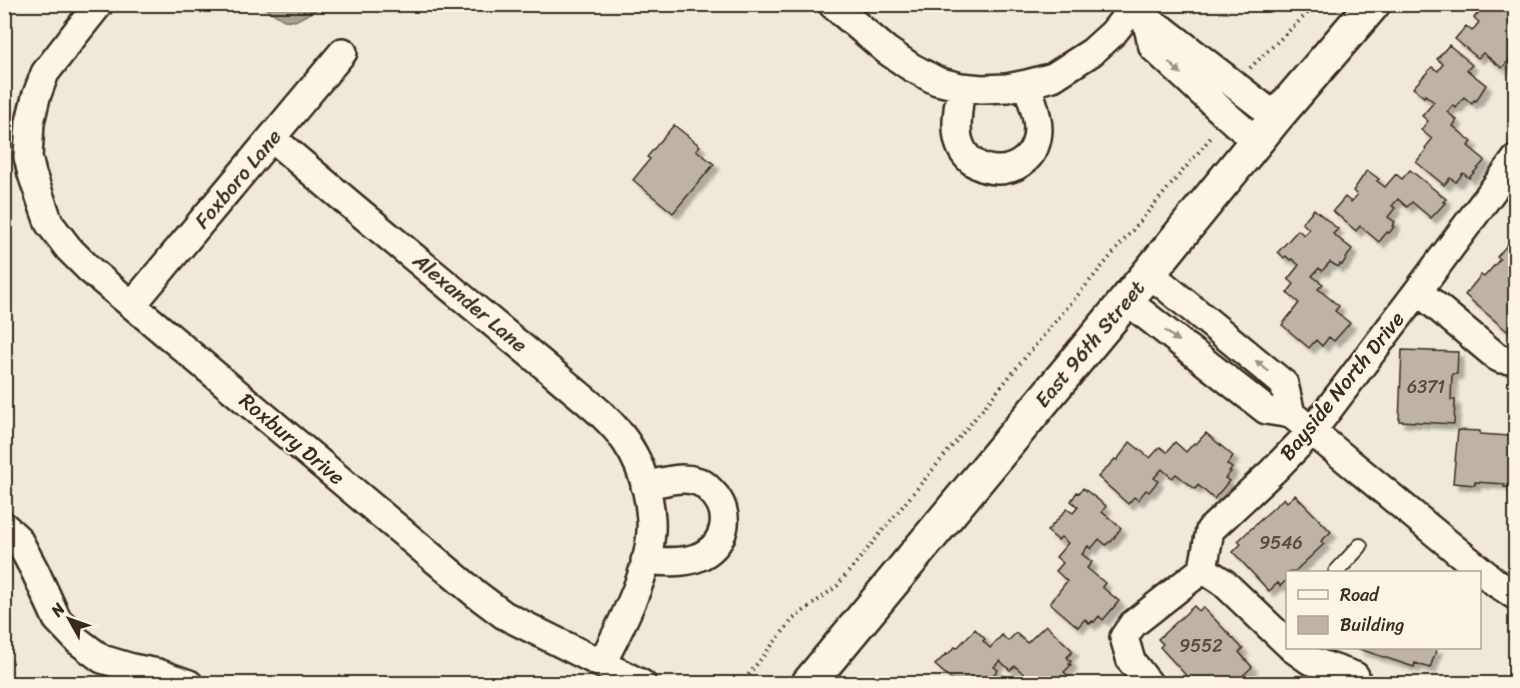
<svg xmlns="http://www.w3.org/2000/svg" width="1520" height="688" font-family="Sriracha,sans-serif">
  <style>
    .water { fill: #aaa091; stroke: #7e7163; stroke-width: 1.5 }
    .building { fill: #beb3a4; stroke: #3b2a1e; stroke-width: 1.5; filter: url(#shadow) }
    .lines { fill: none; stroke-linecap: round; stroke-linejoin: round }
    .lane-casing { stroke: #3b2a1e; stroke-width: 18 }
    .street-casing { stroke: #3b2a1e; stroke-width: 32 }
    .primary-casing { stroke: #3b2a1e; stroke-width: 38 }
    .path { stroke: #3b2a1e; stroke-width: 4; stroke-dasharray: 1.5 4.5; stroke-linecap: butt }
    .lane { stroke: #fcf5e5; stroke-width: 14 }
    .street { stroke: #fcf5e5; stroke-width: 27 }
    .primary { stroke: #fcf5e5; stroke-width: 33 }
    .oneway { fill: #9c9082 }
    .labels { text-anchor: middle; stroke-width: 4.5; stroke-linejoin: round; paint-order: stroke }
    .number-label { font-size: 18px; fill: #5c4c40 }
    .street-label { font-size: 21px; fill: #3b2a1e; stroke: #fcf5e5 }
  </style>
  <defs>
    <filter id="shadow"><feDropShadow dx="5.5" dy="5.5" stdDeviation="1.5" flood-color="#0004"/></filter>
  </defs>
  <rect width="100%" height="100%" fill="#f0e9d9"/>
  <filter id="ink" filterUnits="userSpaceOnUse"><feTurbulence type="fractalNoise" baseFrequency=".0167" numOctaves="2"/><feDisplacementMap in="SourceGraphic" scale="12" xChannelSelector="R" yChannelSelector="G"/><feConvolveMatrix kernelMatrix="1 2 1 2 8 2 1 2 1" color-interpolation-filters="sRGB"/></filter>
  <g filter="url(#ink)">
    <path class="water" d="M260 5H323L322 7 295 21 284 20Z"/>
    <path class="building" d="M1483 4H1498L1508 13 1516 4V30L1514 31 1516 36 1509 44 1516 50 1515 54 1502 68 1483 53 1478 58 1455 39 1466 26 1472 31 1479 22 1474 18 1483 7 1481 6Z
      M1449 45 1466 59V60L1472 65 1467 70 1486 85 1476 101 1474 100 1472 104 1464 97 1456 108 1453 105 1447 112 1457 120 1453 126 1472 142 1468 146 1485 160 1469 178 1463 173 1456 182 1450 178 1444 185 1416 162 1426 150 1425 148 1432 139 1421 130 1428 121 1422 116 1434 102 1425 95 1424 97 1413 88 1432 67 1438 71 1443 64 1437 59Z
      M674 125 700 146 696 150 714 164 673 213 633 180 650 159 647 157Z
      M1367 170 1379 179 1377 181 1385 187 1396 174 1402 179 1410 170 1446 199 1443 202 1445 203 1431 218 1412 202 1407 207 1398 199 1392 206 1395 208 1388 217 1395 222 1392 226 1394 227 1389 233 1387 232 1379 242 1360 226 1356 231 1333 211 1345 197 1351 202 1357 195 1353 191Z
      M1314 209 1338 229 1333 234 1352 249 1342 265 1340 264 1338 267 1330 262 1322 271 1319 268 1312 276 1323 284 1318 289 1339 306 1335 311 1350 323 1334 341 1329 337 1322 346 1316 340 1309 348 1282 325 1299 303 1287 293 1294 284 1288 279 1299 265 1292 259 1290 260 1286 256 1284 258 1278 252 1298 230 1304 235 1309 229 1302 223Z
      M1513 238 1516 240V320L1507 331 1465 295 1481 275 1484 277 1500 259 1497 257Z
      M1402 350 1458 352 1457 374H1452L1451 400H1455L1454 424 1399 421Z
      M1458 430 1480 431V434L1509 436V434H1516V488L1504 487 1505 484 1475 482V485L1453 483Z
      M1206 433 1233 456 1227 464 1232 468 1229 471 1231 472 1225 478 1229 481 1214 499 1198 485 1195 489 1176 474 1172 478 1162 469 1154 478 1158 481 1149 492 1146 490 1138 500 1134 497 1128 504 1098 477 1115 459 1117 460 1130 442 1150 458 1160 447 1167 452 1175 442 1186 452 1194 443 1196 444Z
      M1083 488 1106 506 1102 512 1121 528 1111 542H1109L1106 545 1099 539 1091 549 1088 546 1082 554 1092 562 1087 568 1105 583 1102 587 1119 601 1103 620 1099 616 1094 622 1092 621 1090 624 1085 619 1078 627 1050 603 1067 581 1056 571 1063 563 1056 557 1068 543 1061 537 1058 540 1047 531 1067 509 1073 513 1078 507 1071 501 1077 492 1079 493Z
      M1295 495 1331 532 1321 541 1324 544 1294 572H1288V579L1280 586 1278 583 1269 591 1233 552 1241 544 1238 541 1284 498 1287 502Z
      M1194 606 1199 611 1203 607 1243 649 1239 652 1252 667 1234 684H1194L1160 647 1163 644 1158 639Z
      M1046 625 1073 651 1067 657 1071 662 1069 664 1071 665 1064 672 1068 676 1062 684H1042L1036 678 1032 682 1015 666 1010 670 1000 661 994 667 998 670 987 681 985 679 981 684H957L935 665 946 654 947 655 955 647 957 648 975 629 985 639 983 641 990 648 1002 635 1008 641 1016 633 1027 643Z
      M1356 648H1437L1430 668 1415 663 1414 667Z"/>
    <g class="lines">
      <g class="lane-casing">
        <path id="lane" d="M1336 572 1360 546"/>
      </g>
      <g class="street-casing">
        <path id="street" d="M99 4 75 34 45 73 36 97 30 122 28 157 32 174 49 223 69 249 90 270 132 305 476 594 504 615 642 684
          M832 4 886 50 911 67 937 81 961 87 982 89 1007 88 1027 84 1053 77 1092 52 1113 33 1133 8
          M1129 4 1146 20 1165 31 1276 117
          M1146 20 1153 47 1225 114 1256 141
          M961 87C959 104 955 122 958 138 967 183 1037 181 1038 129 1038 114 1031 99 1027 84
          M272 138C351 206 432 272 512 339 532 355 552 372 571 388 590 404 612 421 626 442 641 464 649 492 651 519 654 565 622 623 602 663
          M1149 273 1284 384 1291 414
          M1418 291 1497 357 1501 359 1516 360
          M1126 300 1266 410 1291 414 1496 583 1516 596
          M132 305 343 52
          M645 486C662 482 679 476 696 481 702 482 707 487 711 491 734 513 726 547 696 558 680 564 662 561 645 561
          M4 526 18 539 35 571 57 619 78 641 102 659 132 668 158 673 189 684
          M1203 569 1224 583 1288 644
          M1292 648 1309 660 1355 676
          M1149 684 1131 661 1124 637 1133 624 1203 569 1210 530 1273 471 1312 431 1418 291 1516 159"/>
      </g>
      <g class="primary-casing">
        <path id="primary" d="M808 684 1149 273 1276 117 1373 4"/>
      </g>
      <path class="path" d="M1250 68 1317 4
        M741 684 793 619 837 586 1028 354 1213 135"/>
      <use href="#lane" class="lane"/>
      <use href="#street" class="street"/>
      <use href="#primary" class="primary"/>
    </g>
    <defs><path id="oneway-solid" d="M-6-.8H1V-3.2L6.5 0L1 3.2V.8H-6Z" transform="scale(1.5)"/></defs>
    <g class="oneway">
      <use href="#oneway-solid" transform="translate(1175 68) rotate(43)"/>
      <use href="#oneway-solid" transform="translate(1172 336) rotate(38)"/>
      <use href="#oneway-solid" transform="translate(1262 366) rotate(-141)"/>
    </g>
  </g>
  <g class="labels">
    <g class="number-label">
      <text x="1426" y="393">6371</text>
      <text x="1281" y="549">9546</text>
      <text x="1201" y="652">9552</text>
    </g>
    <g class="street-label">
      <text transform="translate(238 179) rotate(-50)" y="7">Foxboro Lane</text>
      <text transform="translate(470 303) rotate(40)" y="7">Alexander Lane</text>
      <text transform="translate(1090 344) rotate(-50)" y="7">East 96th Street</text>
      <text transform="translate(1342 386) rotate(-51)" y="7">Bayside North Drive</text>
      <text transform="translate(292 439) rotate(40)" y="7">Roxbury Drive</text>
    </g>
  </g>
  <rect width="1520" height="688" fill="none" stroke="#fcf5e5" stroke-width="24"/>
  <rect x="12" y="12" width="1496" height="664" fill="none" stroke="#3b2a1e" stroke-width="2" filter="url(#ink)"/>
  <rect x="1286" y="571" width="195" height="78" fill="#fcf5e5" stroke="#afa495" stroke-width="1.5"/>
  <rect x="1298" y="590" width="30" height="9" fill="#fcf5e5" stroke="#afa495" stroke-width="1.5"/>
  <text x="1340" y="601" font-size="18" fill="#3b2a1e">Road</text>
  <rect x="1298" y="616" width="30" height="18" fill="#beb3a4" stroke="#afa495" stroke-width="1.5"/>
  <text x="1340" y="631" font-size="18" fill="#3b2a1e">Building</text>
  <g transform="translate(69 619) rotate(310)" stroke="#fcf5e5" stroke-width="4.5" paint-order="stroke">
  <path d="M0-4.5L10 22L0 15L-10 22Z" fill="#3b2a1e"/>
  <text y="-9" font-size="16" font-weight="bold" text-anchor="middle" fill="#3b2a1e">N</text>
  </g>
</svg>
